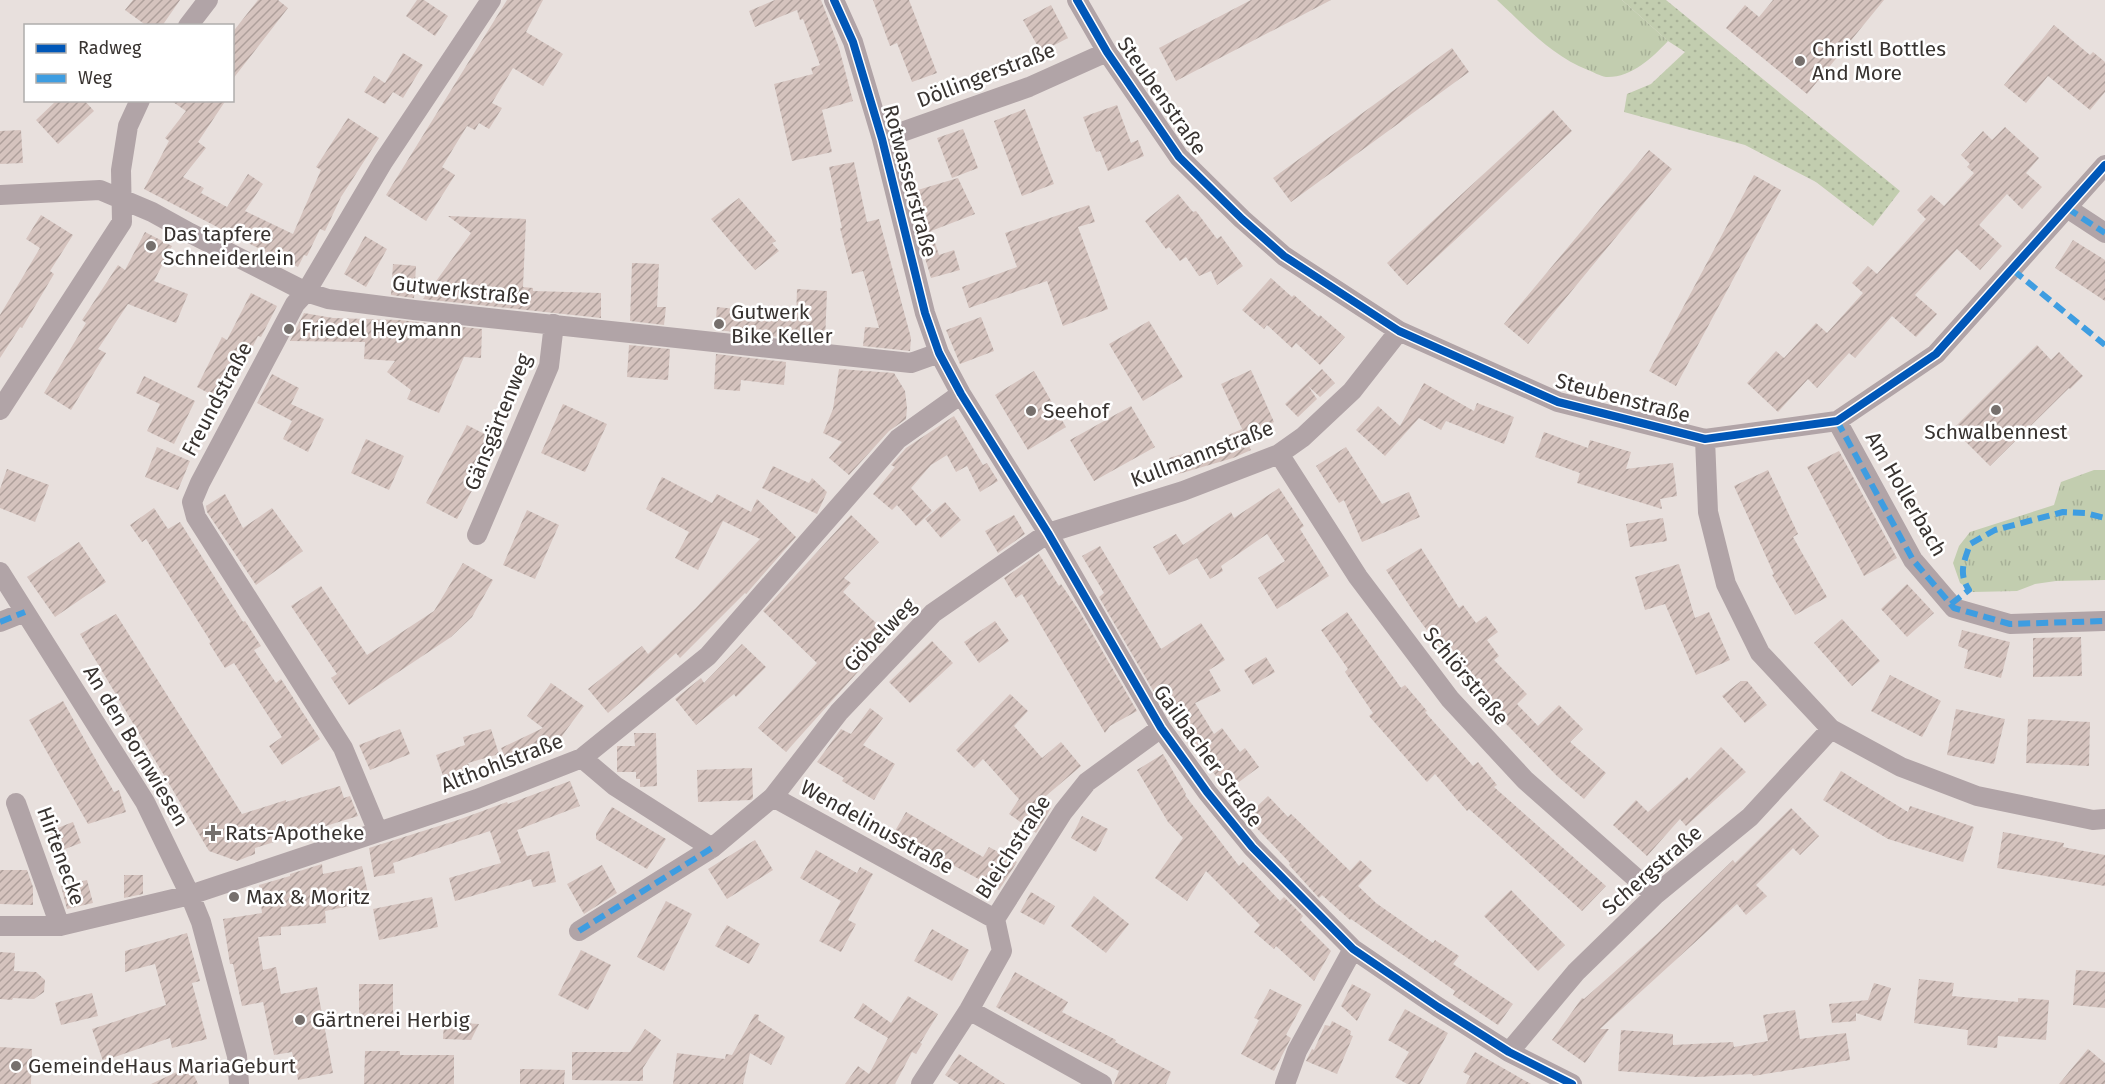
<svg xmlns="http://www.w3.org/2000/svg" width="2105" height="1084" font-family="'Fira Sans',sans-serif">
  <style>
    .grass { fill: url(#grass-dots) }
    .park { fill: url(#park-tufts) }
    .building { fill: url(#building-hatch) }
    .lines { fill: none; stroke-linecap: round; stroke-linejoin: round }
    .minor { stroke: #b1a4a7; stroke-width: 20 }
    .quiet { stroke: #3e9de1; stroke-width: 6; stroke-dasharray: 12 6; stroke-linecap: butt }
    .cycleway-casing { stroke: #fff; stroke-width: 11 }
    .cycleway { stroke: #0057b8; stroke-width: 8 }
    .poi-dot { fill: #76706d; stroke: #fff; stroke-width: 2 }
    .labels { text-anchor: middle; stroke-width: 5; stroke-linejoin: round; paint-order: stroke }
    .poi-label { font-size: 21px; fill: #383330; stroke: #fff; text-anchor: start }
    .street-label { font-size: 21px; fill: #383330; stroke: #fff }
  </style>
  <defs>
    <pattern id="grass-dots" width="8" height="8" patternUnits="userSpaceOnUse" patternTransform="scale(1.5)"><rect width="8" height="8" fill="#c2cdaf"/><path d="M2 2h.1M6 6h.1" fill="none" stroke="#a7b097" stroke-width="1.8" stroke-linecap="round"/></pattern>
    <pattern id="park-tufts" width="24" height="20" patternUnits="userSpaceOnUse" patternTransform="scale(1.5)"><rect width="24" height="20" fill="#c2cdaf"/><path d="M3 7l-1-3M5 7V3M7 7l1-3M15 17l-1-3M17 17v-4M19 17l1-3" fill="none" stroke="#a7b097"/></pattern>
    <pattern id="building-hatch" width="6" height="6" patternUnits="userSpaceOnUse" patternTransform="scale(1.5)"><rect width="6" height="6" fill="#d5c3be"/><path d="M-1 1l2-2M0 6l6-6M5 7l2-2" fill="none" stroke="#ae9f9b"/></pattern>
  </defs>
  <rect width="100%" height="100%" fill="#e8e0dd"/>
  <path class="grass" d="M1622 0H1666L1900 191 1873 226 1816 182 1745 145 1624 112 1627 94 1651 84 1685 52 1668 41Z"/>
  <path class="park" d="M1497 0H1622L1668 41C1652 58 1631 78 1606 77 1600 76 1593 72 1588 70 1551 55 1526 27 1497 0Z
    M2094 470H2105V580L2056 581 2035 584 2017 591 1973 592 1960 583 1953 563 1959 546 1970 532 2054 505 2061 482Z"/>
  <path class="building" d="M133 0H180L162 26H147L125 10Z
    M258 0H278L288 8 232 80V33Z
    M417 0H424L448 16 435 36 406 16Z
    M507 0H543L526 32 563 54 543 86 513 68 492 103 502 108 489 129 479 123 475 130 467 126 442 167 455 175 426 221 386 195Z
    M775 0H821L828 18 839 48 853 101 822 110 832 152 792 161 774 84 813 74 811 68 820 65 803 19 800 20 797 10 755 27 749 11Z
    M873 0H909L937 73 912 82 897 43 890 46Z
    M1251 0H1331L1176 81 1159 48Z
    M1773 0H1884L1807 94 1726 28 1745 5 1759 17Z
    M1051 5 1068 38 1041 52 1023 20Z
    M2054 25 2090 55 2093 52 2105 62V92L2090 110 2048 76 2026 103 2004 85Z
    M1452 48 1469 72 1291 202 1273 178Z
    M403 53 423 65 403 98 393 92 385 104 364 92 374 76 385 83Z
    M57 100H84L94 111 58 144 36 120Z
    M170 100H226L198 142 206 148 183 177 204 188 201 193 227 207 248 174 263 184 245 211 293 234 321 170 316 167 348 118 379 138 341 197 325 231 320 229 307 256 304 255 298 267 252 245 144 189 169 141 165 138 186 111Z
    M1117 105 1131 143 1138 140 1144 156 1108 171 1100 151 1096 152 1083 117Z
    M1025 109 1054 184 1022 196 994 121Z
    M1553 110 1572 131 1407 285 1387 263Z
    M2005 127 2039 158 2026 173 2042 187 2022 209 2007 194 1979 225 2002 246 1980 270 1957 249 1915 295 1937 314 1916 337 1892 316 1855 358 1849 353 1817 388 1808 379 1778 412 1747 383 1776 351 1784 358 1816 323 1827 333 1863 293 1852 283 1868 266 1877 274 1926 219 1917 210 1931 195 1944 206 1974 173 1967 167 1970 164 1961 155 1983 131 1992 140Z
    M963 129 978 168 952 178 937 138Z
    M21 130 23 163 0 164V131Z
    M1649 150 1672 169 1528 344 1504 324Z
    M854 162 867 222 879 219 911 338 910 351 863 346 865 327 879 328 863 271 852 274 840 228H842L829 167Z
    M1754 175 1781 190 1676 386 1649 371Z
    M958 178 975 214 931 231 939 255 954 250 960 270 931 278 916 228 922 227 911 192Z
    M1178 194 1193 212 1196 211 1217 239 1221 236 1243 266 1217 285 1211 271 1199 276 1186 257 1180 261 1169 247 1166 249 1145 221Z
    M739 198 776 241 772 243 779 251 755 270 711 219Z
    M1089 205 1095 222 1078 227 1108 309 1063 326 1047 281 969 308 962 287 1017 267 1005 233Z
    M41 215 73 235 50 271 54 274 22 328 20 327 0 358V315L40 248 26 239Z
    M448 216 526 219 523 287 533 288V291L601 293V318L423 299 471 233Z
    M145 232 172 246 154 281 188 294 176 323 128 304 98 349 106 353 71 410 44 393 86 323 82 320 118 265 125 270Z
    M365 236 387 249 366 287 344 274Z
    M2073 240 2105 260V301L2055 268Z
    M632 263 659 264 657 307H666L664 325 630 321Z
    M393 264 416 266 414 298 391 295Z
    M1271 278 1292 297 1294 295 1319 317 1320 315 1345 337 1320 365 1296 343 1292 348 1267 325 1264 329 1242 310Z
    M797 289 827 291 825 342 717 330V328H715L717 307 745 310 744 312 796 318Z
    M251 293 277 306 261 337 258 336 226 399H220L197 387 222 337 227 340Z
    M304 313 333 318 399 320 482 329 481 358 464 357 439 413 407 399 411 390 387 372 395 361 364 359 365 342 290 341Z
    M981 317 994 351 960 364 946 330Z
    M1149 321 1183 377 1143 401 1109 344Z
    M629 345 670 349 668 380 627 377Z
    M2037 345 2051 360 2059 352 2083 376 2070 389 2069 388 1990 466 1953 429Z
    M716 354 786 362 784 385 741 380 740 391 714 389Z
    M839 369 894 373 905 391 907 408 906 419 889 431 849 475 829 458 842 442 823 433 833 409Z
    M1322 369 1335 383 1320 397 1308 386 1317 399 1298 417 1285 404Z
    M1251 370 1274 422 1245 435 1221 384Z
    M1034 371 1066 427 1028 450 995 395Z
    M272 374 299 388 291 404 324 419 308 452 283 439 292 421 257 403Z
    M144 376 195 401 174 444 147 431 160 404 136 393Z
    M1424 383 1474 411 1477 403 1514 417 1504 444 1446 421 1441 430 1419 418 1385 456 1356 430 1378 406 1400 426Z
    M563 404 607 424 585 472 541 453Z
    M1131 406 1155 447 1094 481 1070 440Z
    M954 416 983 465 987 463 998 481 980 492 967 466 956 472 947 455 931 465 911 488 932 511 916 526 897 505 892 510 873 494 895 467 891 465 906 448Z
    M467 425 498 441 457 519 426 503Z
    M1242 429 1251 450 1233 458 1175 475 1169 458 1226 441 1224 437Z
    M1544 432 1588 448 1590 440 1631 452 1626 469 1673 463 1677 496 1660 499 1662 509 1577 483 1580 473 1535 457Z
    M366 439 404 456 389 490 351 473Z
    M157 447 190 461 178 490 145 477Z
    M1346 447 1382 504 1409 492 1420 517 1362 542 1344 500 1339 503 1316 466Z
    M1839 451 1897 558 1864 576 1807 467Z
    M773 466 809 483 812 478 827 492 817 514 762 488Z
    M7 469 49 485 35 522 0 508V489Z
    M1768 470 1798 534 1793 537 1827 597 1795 615 1772 575 1774 574 1734 486Z
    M662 477 712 503 717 494 751 512 757 499 796 537 746 594 745 593 680 658 676 653 608 713 588 689 642 646 648 654 696 608 760 539 723 521 698 570 675 558 689 532 646 509Z
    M1279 488 1304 526 1300 529 1329 576 1277 609 1258 578 1285 561 1267 534 1221 566 1223 571 1210 579 1197 558 1169 575 1153 547 1176 534 1183 545 1231 512 1234 518Z
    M225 494 243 528 272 508 303 551 256 585 207 512 206 506Z
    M945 502 961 520 941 538 925 519Z
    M154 508 168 529 180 522 243 622 245 621 261 646 254 650 276 683 281 679 320 739 282 765 269 746 282 737 234 663 225 668 209 643 211 642 146 539 142 542 130 525Z
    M527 510 559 525 535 579 503 565Z
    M851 515 879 542 844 578 851 583 843 592 890 636 786 752 758 728 817 663 763 611Z
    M1014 515 1025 534 998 553 985 531Z
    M1663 518 1667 541 1630 547 1626 524Z
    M79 542 106 582 55 617 27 577Z
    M1100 546 1161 649 1201 623 1225 660 1209 670 1221 691 1195 703 1214 734 1222 728 1240 752 1245 748 1259 767 1227 791 1185 734 1183 735 1160 698 1158 699 1099 597 1104 593 1082 556Z
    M1421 548 1459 608 1463 605 1476 623 1486 616 1498 632 1487 640 1499 656 1494 660 1527 694 1517 704 1538 726 1559 705 1583 729 1570 742 1606 773 1584 799 1557 776 1465 682 1415 614 1386 570Z
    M1039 554 1059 586 1061 584 1078 609 1137 711 1110 726 1105 733 1022 594 1016 598 1004 578Z
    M463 563 493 580 472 617 451 637 349 705 331 678 337 674 291 606 321 586 367 655 434 611Z
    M1679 564 1695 618 1709 612 1730 660 1696 675 1665 604 1645 610 1635 577Z
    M1907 584 1934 613 1907 637 1881 609Z
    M1347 612 1401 688 1405 685 1427 711 1425 712 1473 766 1478 762 1497 785 1494 787 1606 886 1582 911 1469 809 1467 811 1435 774 1427 782 1369 716 1373 713 1345 672 1348 669 1321 630Z
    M116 614 242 814 286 800V802L340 786 344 798 350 796 358 816 255 848V854L237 861 209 851 80 634Z
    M1842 619 1880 661 1852 686 1814 643Z
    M995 621 1009 641 979 663 964 642Z
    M1962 630 2010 642 2001 678 1964 668 1968 650 1958 646Z
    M2081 637 2082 676 2033 677V638Z
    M932 641 953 663 910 703 889 682Z
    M742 644 766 667 736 697 734 694 696 725 675 699 701 678 704 683Z
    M1266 657 1275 672 1253 685 1244 670Z
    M1890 675 1941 701 1922 737 1871 711Z
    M1741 681H1747L1767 705 1745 723 1722 696Z
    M551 683 584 706 556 744 509 766 501 748 543 728 527 716Z
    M1010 694 1028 711 1014 726 1042 758 1061 742 1081 766 1040 801 1051 808 1036 833 1009 814 1019 799 983 759 974 768 956 750Z
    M63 701 114 792 119 790 126 812 88 824 61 777 29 720Z
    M870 708 883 718 863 745 895 764 874 800 842 781 844 778 817 762 841 729 851 734Z
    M1956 709 2005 719 1994 764 1947 755Z
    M2028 719 2090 722 2089 766 2026 763Z
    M400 729 410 754 370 770 359 745Z
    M491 729 499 754 468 763 471 772 445 782 436 755 465 745 463 737Z
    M634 733H656L657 786 640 787V779H636V772H617V746H635Z
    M1721 747 1746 772 1686 826 1680 819 1647 856 1613 825 1636 800 1648 812 1687 777 1689 780Z
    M1163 754 1186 794 1185 795 1239 866 1243 862 1280 901 1284 897 1303 916 1300 920 1331 951 1314 981 1276 946 1274 949 1254 932 1260 925 1206 871 1187 901 1155 878 1183 838 1168 822 1137 770Z
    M752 768 753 798 751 800 698 802 697 770Z
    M1841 771 1908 812 1910 806 1974 827 1963 862 1888 839 1823 800Z
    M570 781 580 806 517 830 527 856 549 851 556 882 533 887 531 879 455 901 449 878 501 863 490 831 393 863 395 873 374 877 369 848 458 820 507 802 508 804Z
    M1268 796 1288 817 1291 814 1350 871 1360 860 1372 871 1358 886 1376 903 1433 943 1435 940 1459 956 1453 964 1513 1004 1498 1025 1453 995 1455 991 1351 919 1350 920 1322 895 1319 898 1289 865 1290 863 1246 817Z
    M612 807 666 839 647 869 596 839V833Z
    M1791 808 1819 836 1800 855 1793 848 1756 885 1767 896 1746 915 1737 904 1600 1029H1609L1585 1063 1552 1040 1582 998 1584 999 1657 934 1733 860 1735 863Z
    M906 812 983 857 989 847 1017 862 999 890 949 863 944 871 917 855 919 852 892 836Z
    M1082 816 1108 829 1096 852 1071 838Z
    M73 822 81 843 57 852 50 831Z
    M2003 832 2064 843 2063 847 2105 855V886L1997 868Z
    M755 840 773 870 727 899 708 869Z
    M816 850 857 873 860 867 873 874 848 920 856 924 841 952 819 941 841 901 800 878Z
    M322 864 323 874 362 866 370 902 325 911 326 923 281 927V935L258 937 263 970 276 967 281 994 317 987 333 1073 298 1080 292 1052 274 1055 263 1002 242 1006 233 964H230L223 919 262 913 259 885 290 876V874Z
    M602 865 617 893 584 914 567 884Z
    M0 870H27L33 887V905L0 904Z
    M124 875H143V894L124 898Z
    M87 880 93 903 67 909 61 886Z
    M1511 890 1565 945 1538 971 1484 916Z
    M1031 892 1055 906 1044 925 1020 912Z
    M1094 896 1129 924 1106 953 1071 926Z
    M432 897 438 927 379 940 373 909Z
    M666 901 692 914 664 971 637 957Z
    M727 925 760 944 749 964 715 946Z
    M932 929 969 950 952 981 914 961Z
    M187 933 200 981 192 983 207 1039 172 1048 170 1038 103 1061 92 1029 166 1005 155 964 125 972V951Z
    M581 950 611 965 588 1010 558 995Z
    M0 952 15 953 14 971 36 972 45 980 44 992 34 999 13 998 12 1000 0 999Z
    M2076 970 2105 972V1008L2073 1005Z
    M1015 972 1068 1002 1062 1012 1116 1040 1115 1042 1171 1072 1166 1084H1114L1119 1071 1049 1036 996 1007Z
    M1919 979 1954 983 1952 996 2018 1002V998L2049 1000 2046 1040 1998 1036 1997 1048 1967 1045 1968 1030 1914 1023Z
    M1874 983 1891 988 1881 1021 1856 1013V1021L1832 1023 1829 1004 1868 1000Z
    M359 984H393V1021L359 1020Z
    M1352 984 1371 994 1357 1021 1341 1006Z
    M1270 989 1302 1005 1286 1035 1291 1038 1274 1071 1241 1054 1259 1020 1254 1018Z
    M92 993 98 1016 61 1025 55 1003Z
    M908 996 938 1014 921 1042 918 1040 922 1044 916 1054 912 1052 895 1084H845L858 1066 869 1074 888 1038 854 1018 863 1003 891 1023Z
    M1405 1009 1448 1033 1420 1084H1407L1395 1077 1409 1052 1388 1040Z
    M1795 1010 1800 1039 1846 1033 1850 1060 1753 1076 1752 1074 1697 1077 1618 1071 1621 1030 1673 1034V1045L1733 1042 1734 1047 1768 1041 1763 1015Z
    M755 1014 759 1015 758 1020 785 1037 771 1065 750 1053 743 1084H673L677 1053 725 1059 726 1054 732 1055Z
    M1332 1021 1351 1031 1350 1035 1353 1036 1337 1074 1306 1061 1312 1049 1314 1050 1325 1025 1330 1026Z
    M444 1022 479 1024 471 1040 443 1039Z
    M645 1029 661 1040 643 1068V1081L572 1080V1052H630Z
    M0 1047 32 1049 31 1084H0Z
    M2088 1049 2105 1063V1084H2059Z
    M365 1051H400V1055H454V1084H364Z
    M1475 1052 1531 1084H1466L1470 1076 1463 1072Z
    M959 1054 1005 1084H959L945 1075Z
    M190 1066 198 1084H151Z
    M520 1069 565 1070 564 1084H520Z"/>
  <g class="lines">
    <path class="minor" d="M834 0 853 42 882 139 925 313 939 353 961 394 1048 533 1161 728 1207 792 1252 847 1353 949 1438 1007 1509 1052 1572 1084
      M1077 0 1107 52 1179 157 1242 219 1284 256 1399 331 1558 402 1705 439 1837 421 1936 354 2105 165
      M188 26 208 0
      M882 139 1029 87 1107 52
      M0 195 100 190 152 212 190 233 306 292 328 299 414 310 911 363 939 353
      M2067 208 2105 233
      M0 410 122 222 121 170 128 126 140 100
      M1837 421 1913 560 1954 608 2010 624 2105 621
      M1705 439 1708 512 1726 584 1760 653 1831 729 1901 767 1977 796 2093 820 2105 819
      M1279 454 1358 577 1450 699 1525 780 1655 895
      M477 535 549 366 554 324
      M0 572 145 802 190 895 201 922 237 1056 239 1084
      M0 622 25 612
      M582 758 615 786 712 848 773 797 995 919
      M773 797 839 712 933 613 1048 533 1183 491 1279 454 1303 437 1352 391 1399 331
      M16 803 60 926
      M378 832 343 748 196 517 192 502 200 483 295 304 306 292 383 162 491 0
      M0 926H60L190 895 477 799 582 758 708 656 898 439 961 394
      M579 931 712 848
      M969 1010 1102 1084
      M1509 1052 1576 972 1655 895 1750 817 1831 729
      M921 1084 969 1010 1002 951 995 919 1063 812 1087 782 1161 728
      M1285 1084 1297 1051 1353 949"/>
    <path class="quiet" d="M2067 208 2105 233
      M2013 270 2105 345
      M1837 421 1913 560 1954 608 2010 624 2105 621
      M1951 604 1969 590C1958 573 1964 562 1970 544L1995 530 2063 512 2085 513 2105 518
      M0 622 25 612
      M579 931 712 848"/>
    <g class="cycleway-casing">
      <path id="cycleway" d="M834 0 853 42 882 139 925 313 939 353 961 394 1048 533 1161 728 1207 792 1252 847 1353 949 1438 1007 1509 1052 1572 1084
        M1077 0 1107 52 1179 157 1242 219 1284 256 1399 331 1558 402 1705 439 1837 421 1936 354 2105 165"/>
    </g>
    <use href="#cycleway" class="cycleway"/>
  </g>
  <g class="poi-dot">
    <circle cx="1800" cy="61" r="6"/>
    <circle cx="151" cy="246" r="6"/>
    <circle cx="719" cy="324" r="6"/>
    <circle cx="289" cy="329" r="6"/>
    <circle cx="1996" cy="410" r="6"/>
    <circle cx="1031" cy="411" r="6"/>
    <path d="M210 824h6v6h6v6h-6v6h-6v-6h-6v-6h6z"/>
    <circle cx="234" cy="897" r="6"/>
    <circle cx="300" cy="1020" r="6"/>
    <circle cx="16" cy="1066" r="6"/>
  </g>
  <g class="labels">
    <g class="poi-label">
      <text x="1812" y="56">Christl Bottles<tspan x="1812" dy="24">And More</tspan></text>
      <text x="163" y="241">Das tapfere<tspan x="163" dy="24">Schneiderlein</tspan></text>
      <text x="731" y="319">Gutwerk<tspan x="731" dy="24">Bike Keller</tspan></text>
      <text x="301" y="336">Friedel Heymann</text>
      <text x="1043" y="418">Seehof</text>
      <text x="1996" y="439" text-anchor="middle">Schwalbennest</text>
      <text x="225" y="840">Rats-Apotheke</text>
      <text x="246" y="904">Max &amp; Moritz</text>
      <text x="312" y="1027">Gärtnerei Herbig</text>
      <text x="28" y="1073">GemeindeHaus MariaGeburt</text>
    </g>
    <g class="street-label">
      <text transform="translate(986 75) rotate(-21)" y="7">Döllingerstraße</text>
      <text transform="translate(1162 96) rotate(55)" y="7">Steubenstraße</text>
      <text transform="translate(910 181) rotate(75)" y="7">Rotwasserstraße</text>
      <text transform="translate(461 290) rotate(6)" y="7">Gutwerkstraße</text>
      <text transform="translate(1623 398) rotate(15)" y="7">Steubenstraße</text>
      <text transform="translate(217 399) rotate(-62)" y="7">Freundstraße</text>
      <text transform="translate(498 422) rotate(-68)" y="7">Gänsgärtenweg</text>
      <text transform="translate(1202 454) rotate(-21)" y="7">Kullmannstraße</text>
      <text transform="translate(1906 494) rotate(60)" y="7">Am Hollerbach</text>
      <text transform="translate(880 635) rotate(-46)" y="7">Göbelweg</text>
      <text transform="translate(1466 676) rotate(50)" y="7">Schlörstraße</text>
      <text transform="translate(136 746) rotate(59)" y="7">An den Bornwiesen</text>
      <text transform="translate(1208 756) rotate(54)" y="7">Gailbacher Straße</text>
      <text transform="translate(502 763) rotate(-21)" y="7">Althohlstraße</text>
      <text transform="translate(877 827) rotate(29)" y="7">Wendelinusstraße</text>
      <text transform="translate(1013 847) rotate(-57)" y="7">Bleichstraße</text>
      <text transform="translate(61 856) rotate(70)" y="7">Hirtenecke</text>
      <text transform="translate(1652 870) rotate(-41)" y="7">Schergstraße</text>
    </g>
  </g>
  <rect x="24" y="24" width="210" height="78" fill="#ffffff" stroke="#afadac" stroke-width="1.5"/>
  <rect x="36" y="44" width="30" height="9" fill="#0057b8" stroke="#afadac" stroke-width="1.5"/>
  <text x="78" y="54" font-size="18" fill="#383330">Radweg</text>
  <rect x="36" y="74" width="30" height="9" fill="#3e9de1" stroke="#afadac" stroke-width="1.5"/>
  <text x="78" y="84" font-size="18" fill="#383330">Weg</text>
</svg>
